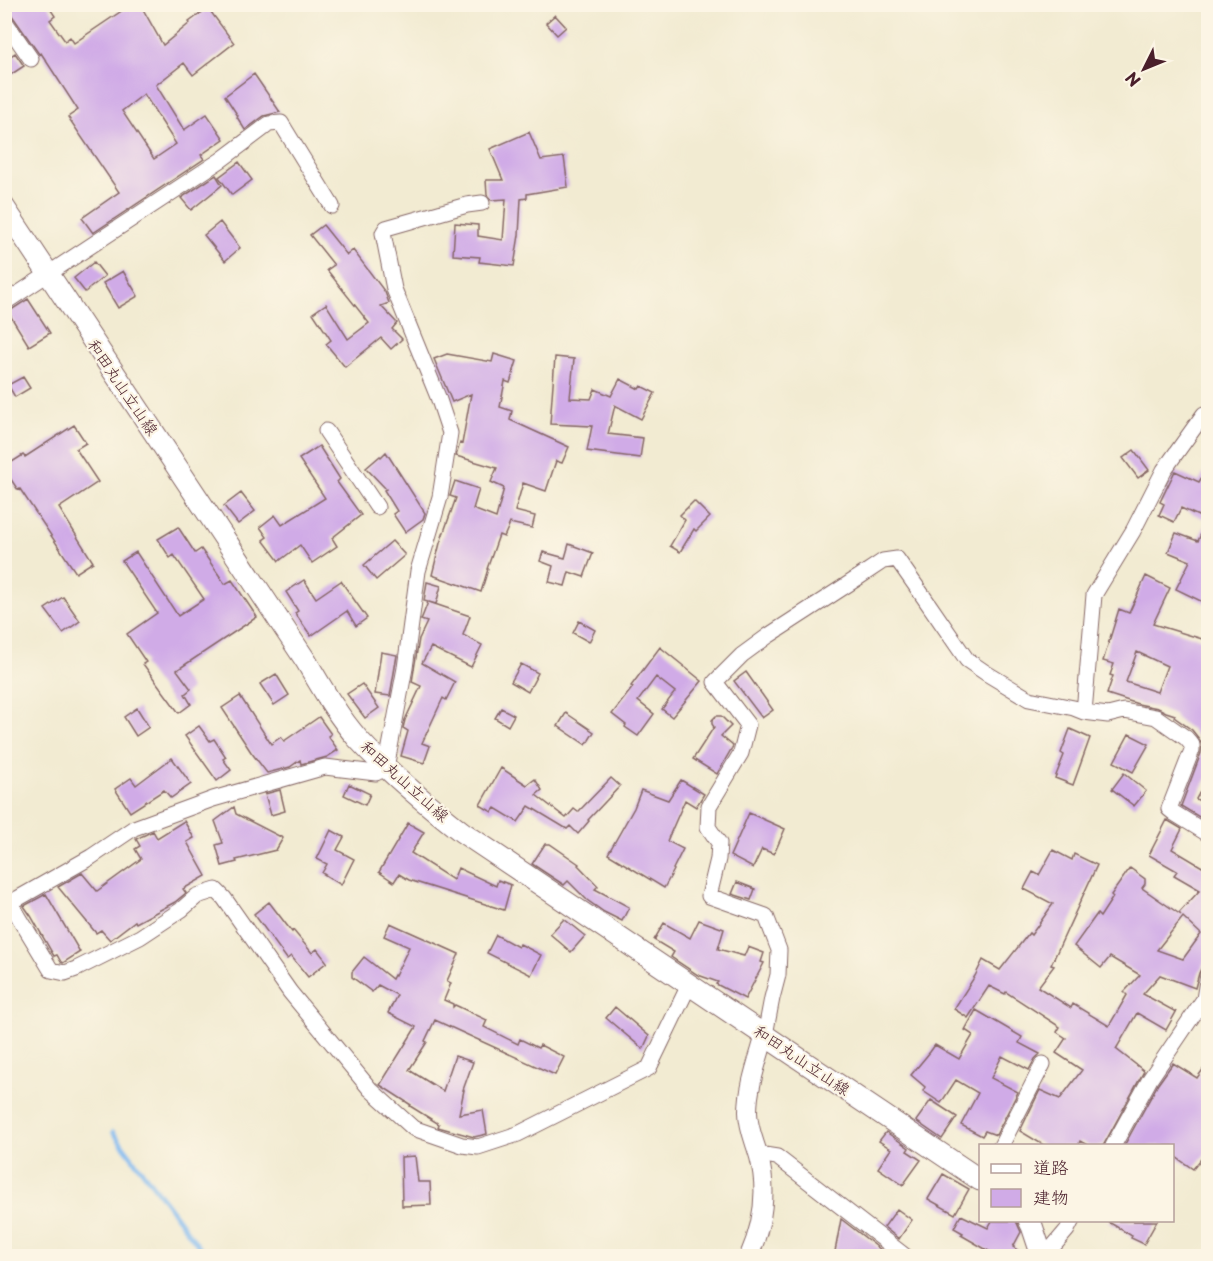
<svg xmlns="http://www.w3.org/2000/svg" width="1213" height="1261" font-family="'Playpen Sans','Klee One',sans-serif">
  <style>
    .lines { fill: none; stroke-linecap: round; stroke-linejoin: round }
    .stream { stroke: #7fb9f0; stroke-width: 4.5 }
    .building { fill: #d0abe7; fill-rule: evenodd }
    .minor-casing { stroke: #856665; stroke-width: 17 }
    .tertiary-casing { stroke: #856665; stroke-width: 20 }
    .secondary-casing { stroke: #856665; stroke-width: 23 }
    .minor { stroke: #fff; stroke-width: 15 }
    .tertiary { stroke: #fff; stroke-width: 18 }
    .secondary { stroke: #fff; stroke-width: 21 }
    .labels { text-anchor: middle; stroke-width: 4.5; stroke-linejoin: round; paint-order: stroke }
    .street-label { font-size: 16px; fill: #4a1f2b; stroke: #fcf5e5 }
  </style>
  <rect width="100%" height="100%" fill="#fcf5e5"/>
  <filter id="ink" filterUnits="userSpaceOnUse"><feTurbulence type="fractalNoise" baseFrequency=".0167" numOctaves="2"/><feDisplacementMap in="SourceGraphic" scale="12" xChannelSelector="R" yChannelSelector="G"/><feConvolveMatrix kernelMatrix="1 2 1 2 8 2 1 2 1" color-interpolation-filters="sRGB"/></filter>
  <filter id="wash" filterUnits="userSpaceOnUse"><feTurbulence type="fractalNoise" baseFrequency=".008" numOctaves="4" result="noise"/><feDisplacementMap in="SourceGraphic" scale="24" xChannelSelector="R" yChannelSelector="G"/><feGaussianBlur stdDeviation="1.35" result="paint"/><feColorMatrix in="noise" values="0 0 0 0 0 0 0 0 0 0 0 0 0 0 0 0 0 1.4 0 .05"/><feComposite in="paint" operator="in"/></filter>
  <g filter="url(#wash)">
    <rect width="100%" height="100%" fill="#f2ebd2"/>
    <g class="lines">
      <path class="stream" d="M113 1132 206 1256"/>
    </g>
    <g id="blocks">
      <path class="building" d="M4 4H47L55 16 50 20 65 41 70 37 74 43 132 4H140L163 45 190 23 189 22 208 8 234 43 193 75 184 63 156 85 184 130 207 114 224 139 201 155 204 159 93 233 82 218 119 192 68 117 78 110 41 53 39 54ZM144 94 176 144 154 159 122 111Z
        M555 15 566 27 557 35 546 23Z
        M15 53 24 66 4 79V61Z
        M254 74 280 112 264 116 245 130 237 117 238 116 225 96Z
        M529 132 541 160 564 157 568 187 527 194V198L521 199 519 235 514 266 479 262 480 257 453 255 455 223 478 225V236L503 240 506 199 491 200 487 195 486 180H503L490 149Z
        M239 162 252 180 232 195 219 177Z
        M216 175 222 185 191 210 181 198Z
        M220 222 240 248 225 261 204 235Z
        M323 225 347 255 353 250 385 292 389 303 381 306 397 323 392 329 402 339 391 349 381 338 345 367 326 344 331 340 313 313 326 304 348 339 369 323 327 270 334 265 310 235Z
        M94 262 105 276 85 292 74 278Z
        M123 271 138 296 118 308 103 283Z
        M28 299 50 333 29 346 8 312Z
        M447 354 492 362 494 354 517 361 510 383 505 381 500 407 512 411 510 420 569 447 562 463 556 461 546 491 523 483 515 511 535 516 532 528 510 523 504 537 499 535 487 569H488L481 592 432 575 440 543 456 498 450 496 455 481 479 489 473 509 496 518 504 488 491 482 497 468 456 456 460 443 462 444 471 394 452 402 434 359Z
        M555 357 574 359 570 398 591 399 595 389 611 396 620 379 639 389 641 386 655 393 641 419 615 405 608 434 643 438 640 458 587 451 592 426 550 424Z
        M23 377 30 388 15 397 8 385Z
        M74 425 86 443 76 449 98 482 59 508 93 562 76 573 20 489 18 490 4 469V467L23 455 25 457Z
        M319 446 340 479 337 482 361 515 332 538 337 546 312 563 300 545 279 561 263 540 267 537 260 527 275 515 282 525 325 498 299 459Z
        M1134 450 1149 470 1138 478 1123 458Z
        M386 452 425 513 423 519 405 532 393 514 397 511 384 490 386 489 366 468 380 456 381 457Z
        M1209 465V605L1176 589 1190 561 1168 552 1176 533 1198 541 1207 520 1181 508 1174 522 1159 515 1164 504 1160 502 1175 471 1199 482Z
        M241 493 255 511 238 524 224 506Z
        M694 501 710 517 696 531 694 529 680 552 670 546 685 520 680 515Z
        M178 527 195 553 201 549 225 584 232 580 257 617 177 670 191 689 185 694 191 704 179 713 143 664 146 662 127 634 157 613 122 561 136 552 178 616 204 599 174 555 170 558 158 539Z
        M392 541 405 555 376 580 364 565Z
        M569 544 593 553 584 577 569 572 565 586 549 582 553 566 540 561 543 552 565 558Z
        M1146 576 1170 588 1153 624 1209 641V775L1196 799 1209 806V823L1181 806 1201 753 1202 745 1199 739 1192 730 1174 717 1175 715 1166 712 1158 708 1138 704 1107 694 1113 676 1110 675 1114 664 1103 661 1119 609 1129 613ZM1137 652 1167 666 1157 692 1126 682Z
        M304 580 316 598 341 581 367 618 356 626 347 611 311 636 295 613 298 611 286 592Z
        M427 582 441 586 436 604 429 602 470 616 463 635 482 645 471 667 431 647 422 663 455 682 446 700 443 698 422 743 430 746 424 763 401 756 408 731 403 728 405 720 421 686 412 682 419 639 427 622 421 620 428 602 424 601Z
        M63 597 80 621 63 633 45 609Z
        M579 621 595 630 589 642 573 633Z
        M660 647 702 681 672 717 662 709 675 692 656 677 638 701 654 714 638 736 625 727 626 725 612 714 633 687 631 686Z
        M381 652 397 655 390 696 375 694Z
        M521 664 538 673 528 692 511 682Z
        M746 672 773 710 762 718 734 681Z
        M276 674 289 695 274 705 260 684Z
        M362 684 379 708 365 718 347 694Z
        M240 696 271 744 281 737 284 741 319 717 331 734 328 736 338 750 327 757 301 764 300 760 290 767 267 773 251 752 222 708Z
        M137 708 149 727 136 736 124 717Z
        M501 708 514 715 508 726 495 718Z
        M566 713 594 732 586 745 558 726Z
        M716 716H721L731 726 721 736 733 746 717 774 693 759 714 727 712 724V720Z
        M199 726 210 741 214 739 226 757 223 759 231 770 217 781 185 736Z
        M1070 729 1090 738 1073 785 1055 778 1064 755 1061 753Z
        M1129 734 1149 744 1133 772 1114 762Z
        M172 758 191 784 171 798 164 790 130 812 115 789 131 778 136 785Z
        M501 768 527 785 535 779 542 790 536 795 566 818 574 809 578 812 611 778 620 786 588 820 589 821 578 834 570 826 567 829 529 806 518 822 495 808 492 812 480 805Z
        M1124 773 1146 791 1134 806 1112 789Z
        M681 780 704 794 696 807 685 800 667 841 683 849 673 869 674 870 664 888 608 854 634 808 641 790 668 800Z
        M349 784 370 794 365 805 344 795Z
        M280 790 285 811 271 815 265 794Z
        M234 807 236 814 283 838 276 850 236 860 237 862 222 866 216 845 223 843 215 821Z
        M749 813 785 829 774 854 762 849 753 868 730 856Z
        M1167 820 1182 829 1172 849 1209 871V950L1202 967 1199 973 1195 988 1160 975 1143 994 1176 1012 1166 1030 1137 1013 1116 1049 1144 1071 1103 1146H1089L1080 1141 1078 1146H1045L1020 1131 1040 1090 1060 1099 1082 1070 1056 1053 1066 1038 1057 1032 1060 1027 1006 992 1005 994 989 986 968 1018 954 1009 975 976 983 960 1000 970 1029 933 1031 935 1053 904 1024 889 1033 872 1039 875 1053 850 1072 860 1074 854 1097 865 1051 965 1054 966 1038 987 1071 1008 1073 1004 1109 1026 1127 995 1124 992 1140 975 1110 957 1101 968 1074 946 1097 914 1100 917 1113 897 1111 895 1130 868 1145 879V884L1142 888 1181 915 1179 913 1200 890 1174 875 1177 871 1149 855ZM1183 917 1201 934 1183 959 1157 950Z
        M184 821 194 838 187 842 206 876 183 889 186 893 175 902 136 923 135 921 110 940 101 930 96 933 58 887 82 873 97 891 141 859 135 849 140 846 136 839 153 831 157 838Z
        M408 823 424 832 411 853 453 880 458 868 496 886 498 880 511 885 504 910 409 880 399 874 394 882 379 872Z
        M331 830 344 837 337 850 354 859 341 885 322 873 327 864 317 859Z
        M545 844H550L579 864 578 865 598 886 595 889 629 907 622 921 604 912 587 900 568 881 564 885 532 864Z
        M737 882 755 889 751 900 732 894Z
        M46 894 80 952 63 963 61 962 57 955 54 956 31 916 24 906Z
        M269 902 292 932 293 930 312 953 317 949 327 962 308 977 291 956 287 959 254 914Z
        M564 919 585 936 571 952 550 934Z
        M699 920 724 929 718 949 744 956 748 947 764 953 761 962 764 963 745 999 716 984 718 982 698 975 671 957 674 952 654 940 664 923 690 938Z
        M390 923 459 954 447 981 451 983 444 1000 453 1004V1007L455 1005 487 1020 484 1027 518 1044 520 1039 538 1048 540 1045 564 1057 555 1075 435 1020 425 1041 427 1042 409 1070 443 1091 455 1056 473 1062 463 1090H464L459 1114 483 1110 487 1134 474 1137 438 1127 439 1124 410 1106 411 1105 380 1085 416 1027 388 1013 397 995 378 985 372 992 352 977V972L364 957 392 979 394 975 395 976 409 947 384 936Z
        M496 935 518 947 520 944 541 955 531 975 487 953Z
        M615 1007 649 1036 643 1049 606 1018Z
        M976 1010 1022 1037 1019 1043 1040 1054 1035 1059 1029 1070 1002 1056 991 1078 1018 1092 996 1135 985 1131 982 1136 961 1125 978 1093 956 1080 941 1103 923 1091 925 1087 911 1075 930 1052 935 1045 959 1059 973 1035 965 1030Z
        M1209 1061V1149L1193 1169 1173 1155V1146H1124L1158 1084 1173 1063 1197 1078Z
        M931 1100 957 1117 942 1139 916 1121Z
        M886 1132 909 1148 907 1151 921 1160 903 1185 878 1168 891 1149 879 1141Z
        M415 1156 418 1182H430L431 1205 402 1206 401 1157Z
        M943 1174 969 1189 955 1214 928 1199Z
        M897 1209 912 1220 899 1239 884 1227Z
        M961 1215 988 1228 992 1221H1016L1021 1232 1013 1247 1028 1257H999L961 1235 963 1233 954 1228Z
        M841 1219 890 1257H834Z
        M1107 1221H1157L1144 1244 1131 1238 1132 1236Z"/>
    </g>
  </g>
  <g filter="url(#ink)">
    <use href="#blocks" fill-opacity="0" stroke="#856665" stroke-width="1.5"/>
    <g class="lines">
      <g class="minor-casing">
        <path id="minor" d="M4 20 31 59
          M482 203 467 205 386 228 383 233 394 289 438 397 450 433 440 497 418 571 405 668 386 768 376 773 325 767 213 799 134 828 91 857 17 899 11 904 51 970 65 973 76 969 140 937 181 910 197 896 216 890 224 898 290 992 370 1089 413 1128 462 1145 478 1147 518 1134 649 1068 689 985
          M4 303 221 160 269 124 281 123 332 206
          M326 431 377 507
          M1084 712 1094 595 1133 531 1164 470 1204 414 1208 413
          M1204 999 1208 975
          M765 1035 772 998 778 975 779 950 766 916 709 896 718 859 719 843 708 827 709 806 741 753 748 725 715 682 742 655 768 636 859 577 883 561 897 559 923 596 967 660 986 673 1029 699 1074 708 1084 712 1108 715 1124 711 1156 717 1186 738 1192 745V750L1169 809 1174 813 1208 834
          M1001 1146 1043 1064
          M1113 1146 1150 1079 1204 999 1208 995
          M758 1154 777 1157 905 1256
          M1045 1256 1067 1230 1072 1220"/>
      </g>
      <g class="tertiary-casing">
        <path id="tertiary" d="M749 1256C763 1224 768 1191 759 1157 755 1142 748 1128 748 1112 748 1086 758 1060 765 1035"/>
      </g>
      <g class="secondary-casing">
        <path id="secondary" d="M4 207 306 661C322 688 337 715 358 739 389 773 425 803 462 832L980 1180
          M1029 1220 1032 1226 1042 1256"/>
      </g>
      <use href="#minor" class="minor"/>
      <use href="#tertiary" class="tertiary"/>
      <use href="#secondary" class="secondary"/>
    </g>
  </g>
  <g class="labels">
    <g class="street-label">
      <text transform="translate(123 387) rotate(56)" y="6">和田丸山立山線</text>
      <text transform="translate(405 781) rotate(42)" y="6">和田丸山立山線</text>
      <text transform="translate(802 1060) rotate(34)" y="6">和田丸山立山線</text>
    </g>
  </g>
  <rect width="1213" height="1261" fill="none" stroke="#fcf5e5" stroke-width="24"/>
  <rect x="979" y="1144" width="195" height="78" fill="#fcf5e5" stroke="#b59f9b" stroke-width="1.5"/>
  <rect x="991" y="1164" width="30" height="9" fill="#ffffff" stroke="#b59f9b" stroke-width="1.5"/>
  <text x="1033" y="1174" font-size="18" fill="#4a1f2b">道路</text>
  <rect x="991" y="1189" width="30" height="18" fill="#d0abe7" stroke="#b59f9b" stroke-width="1.5"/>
  <text x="1033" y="1204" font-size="18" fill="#4a1f2b">建物</text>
  <g transform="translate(1144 69) rotate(227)" stroke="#fcf5e5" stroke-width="4.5" paint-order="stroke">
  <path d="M0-4.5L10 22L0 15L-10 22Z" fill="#4a1f2b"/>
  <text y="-9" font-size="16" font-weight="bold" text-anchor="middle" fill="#4a1f2b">N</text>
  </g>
</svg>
